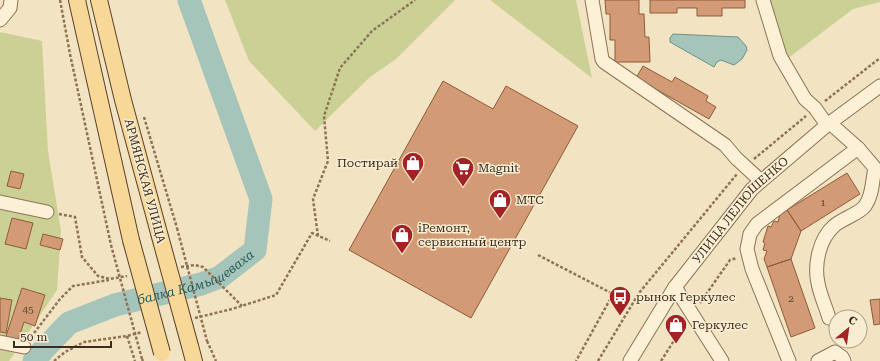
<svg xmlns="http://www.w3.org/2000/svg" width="880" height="361" font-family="'Roboto Serif',serif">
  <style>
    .green { fill: #cbd195 }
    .water { fill: #a5c4ba; stroke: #6b9389 }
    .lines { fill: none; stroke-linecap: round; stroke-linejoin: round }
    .river { stroke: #a5c4ba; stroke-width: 23 }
    .building { fill: #d39b75; stroke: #8f5b3b }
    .minor-casing { stroke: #8e7357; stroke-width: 15 }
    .major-casing { stroke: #5b412c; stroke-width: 18 }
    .path { stroke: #8e7357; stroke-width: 2.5; stroke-dasharray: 3 2; stroke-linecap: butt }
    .minor { stroke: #fcf0d6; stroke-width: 13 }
    .major { stroke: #f8d897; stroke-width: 16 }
    .major-bridge-casing { stroke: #5b412c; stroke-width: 18; stroke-linecap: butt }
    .path-bridge { stroke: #8e7357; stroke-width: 2.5; stroke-dasharray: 3 2; stroke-linecap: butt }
    .major-bridge { stroke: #f8d897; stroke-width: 16 }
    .labels { text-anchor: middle; stroke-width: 3; stroke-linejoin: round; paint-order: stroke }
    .number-label { font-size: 10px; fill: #624833 }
    .poi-label { font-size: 12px; fill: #3c2c1d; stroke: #f8edd3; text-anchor: start }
    .street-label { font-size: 12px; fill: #3c2c1d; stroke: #f8edd3 }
    .water-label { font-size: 13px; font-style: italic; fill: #2b5d59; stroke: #f8edd3 }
  </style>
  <rect width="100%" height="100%" fill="#f2e3c2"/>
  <path class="green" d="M225 0H455L396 59 370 77 315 131 249 61Z
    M490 0H576L592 78Z
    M770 0H880V2L853 9 787 59Z
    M0 32 42 41 48 151 61 231 57 290 9 361H0Z"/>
  <path class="water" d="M673 34 738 37 746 46 747 50 742 59 734 65 721 60 717 62 714 67 670 42V38Z"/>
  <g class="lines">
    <path class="river" id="s1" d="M34 361 44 349 69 323 115 305 201 284 220 277 255 250 261 199 189 0"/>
  </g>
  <path class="building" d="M605 0H639V14H644L645 37H649L650 62H615V40H610V14H606Z
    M650 0H745V8H722V16H697V8H677V13H650Z
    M643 66 672 82 675 77 708 96 706 101 716 107 709 119 636 78Z
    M443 81 493 109 506 86 578 126 471 318 349 250Z
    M11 171 24 174 20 189 7 186Z
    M847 173 860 194 801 231 787 210Z
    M787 210 801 231 791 259 767 267 764 259 767 251 763 250 765 243 763 242 768 226 771 227 774 221 778 222 780 214Z
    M12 218 33 223 26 249 5 244Z
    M43 234 63 239 60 250 40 245Z
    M791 259 815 328 791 337 767 267Z
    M22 288 45 295 35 326 24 322 17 343 5 339Z
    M0 298 12 300 6 333 0 332Z
    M880 299V324L874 325 870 300Z"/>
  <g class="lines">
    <g class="minor-casing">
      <g id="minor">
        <path d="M592 0 602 59 604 62 725 145 736 158 761 181"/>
        <path d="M763 0 780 56 805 99 815 108 827 125"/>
        <path d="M0 20 10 8 11 0"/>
        <path d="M0 202 47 212"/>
        <path d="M675 287 722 361"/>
        <path d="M829 318C826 307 820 295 818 283 814 265 819 239 834 226 841 219 859 214 865 206 873 195 872 181 875 168L858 148 831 124"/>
        <path d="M0 342 24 347"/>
        <path id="s2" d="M630 361 675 287 752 189 827 125 880 86"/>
        <path d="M789 361 752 269 747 249 750 234 757 224 858 148"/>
        <path d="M818 361 835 352 842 357 844 361"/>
      </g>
    </g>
    <g class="major-casing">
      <path id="major" d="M77 0 131 240
        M99 0 123 100 159 233
        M190 346 194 361"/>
    </g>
    <path class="path" d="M60 0 70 54 111 245
      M825 101 880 58
      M144 117 177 228
      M754 159 806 116
      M59 214 75 217 82 257 98 276 110 279 127 276
      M318 236 313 199 328 161 324 116 340 68 372 31 415 0
      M538 255 613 294 576 361
      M181 267 195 265 203 267 242 306
      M700 303 730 260 737 258
      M195 318 232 309 276 295 312 233 330 241
      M127 336 135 361
      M31 337 60 299 73 286 109 280
      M207 341 216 361
      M142 359 143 361
      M54 361 65 352 84 342 127 336 142 332
      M598 361 639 293 737 174
      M661 361 684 325"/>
    <use href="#minor" class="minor"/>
    <use href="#major" class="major"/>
    <g class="major-bridge-casing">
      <path id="major-bridge" d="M159 233 190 346
        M131 240 162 353"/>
    </g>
    <path class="path-bridge" d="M177 228 207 341
      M111 245 142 359"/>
    <use href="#major-bridge" class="major-bridge"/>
  </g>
  <defs>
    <g id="shop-pin" transform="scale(1.15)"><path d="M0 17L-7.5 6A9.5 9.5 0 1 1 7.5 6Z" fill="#a22225" stroke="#f8edd3"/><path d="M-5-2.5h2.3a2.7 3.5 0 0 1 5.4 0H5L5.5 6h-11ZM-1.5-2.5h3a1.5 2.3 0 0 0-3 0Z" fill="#fff"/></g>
    <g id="supermarket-pin" transform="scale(1.15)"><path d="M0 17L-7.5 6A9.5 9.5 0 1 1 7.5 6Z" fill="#a22225" stroke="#f8edd3"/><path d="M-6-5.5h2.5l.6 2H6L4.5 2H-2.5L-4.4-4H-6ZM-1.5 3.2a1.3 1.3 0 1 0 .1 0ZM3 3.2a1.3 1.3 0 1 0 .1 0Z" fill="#fff"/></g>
    <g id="bus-pin" transform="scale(1.15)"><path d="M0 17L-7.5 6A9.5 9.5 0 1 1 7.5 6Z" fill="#a22225" stroke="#f8edd3"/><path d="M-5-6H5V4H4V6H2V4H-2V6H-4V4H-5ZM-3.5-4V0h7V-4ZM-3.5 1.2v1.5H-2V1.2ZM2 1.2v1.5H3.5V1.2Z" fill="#fff"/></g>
  </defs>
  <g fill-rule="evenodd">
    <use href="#shop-pin" x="413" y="163"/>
    <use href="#supermarket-pin" x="463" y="168"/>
    <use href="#shop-pin" x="500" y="200"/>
    <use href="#shop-pin" x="402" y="235"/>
    <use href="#bus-pin" x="620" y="297"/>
    <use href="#shop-pin" x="676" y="325"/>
  </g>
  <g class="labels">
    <g class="number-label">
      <text x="823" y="206">1</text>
      <text x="791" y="302">2</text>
      <text x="28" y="313">45</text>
    </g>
    <g class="poi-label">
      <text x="398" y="167" text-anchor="end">Постирай</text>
      <text x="478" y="172">Magnit</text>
      <text x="516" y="204">МТС</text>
      <text x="418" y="232">iРемонт,<tspan x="418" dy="14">сервисный центр</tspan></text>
      <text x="636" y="301">рынок Геркулес</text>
      <text x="692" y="329">Геркулес</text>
    </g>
    <g class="street-label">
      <text transform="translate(145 181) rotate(75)" y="4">АРМЯНСКАЯ УЛИЦА</text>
      <text dy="4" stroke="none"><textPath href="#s2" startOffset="188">УЛИЦА ЛЕЛЮШЕНКО</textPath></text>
    </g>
    <g class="water-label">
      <text dy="5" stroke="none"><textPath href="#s1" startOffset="187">балка Камышеваха</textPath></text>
    </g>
  </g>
  <g transform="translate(848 329) rotate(29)"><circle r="19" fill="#f8edd3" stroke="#ada08a"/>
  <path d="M0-3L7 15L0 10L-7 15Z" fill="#a22225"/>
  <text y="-6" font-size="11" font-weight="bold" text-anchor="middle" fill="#3c2c1d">С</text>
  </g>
  <path d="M14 341v6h97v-6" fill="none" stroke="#3c2c1d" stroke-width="2"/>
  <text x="20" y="341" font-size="12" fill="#3c2c1d" stroke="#f8edd3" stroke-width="3" paint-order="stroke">50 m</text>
</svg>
